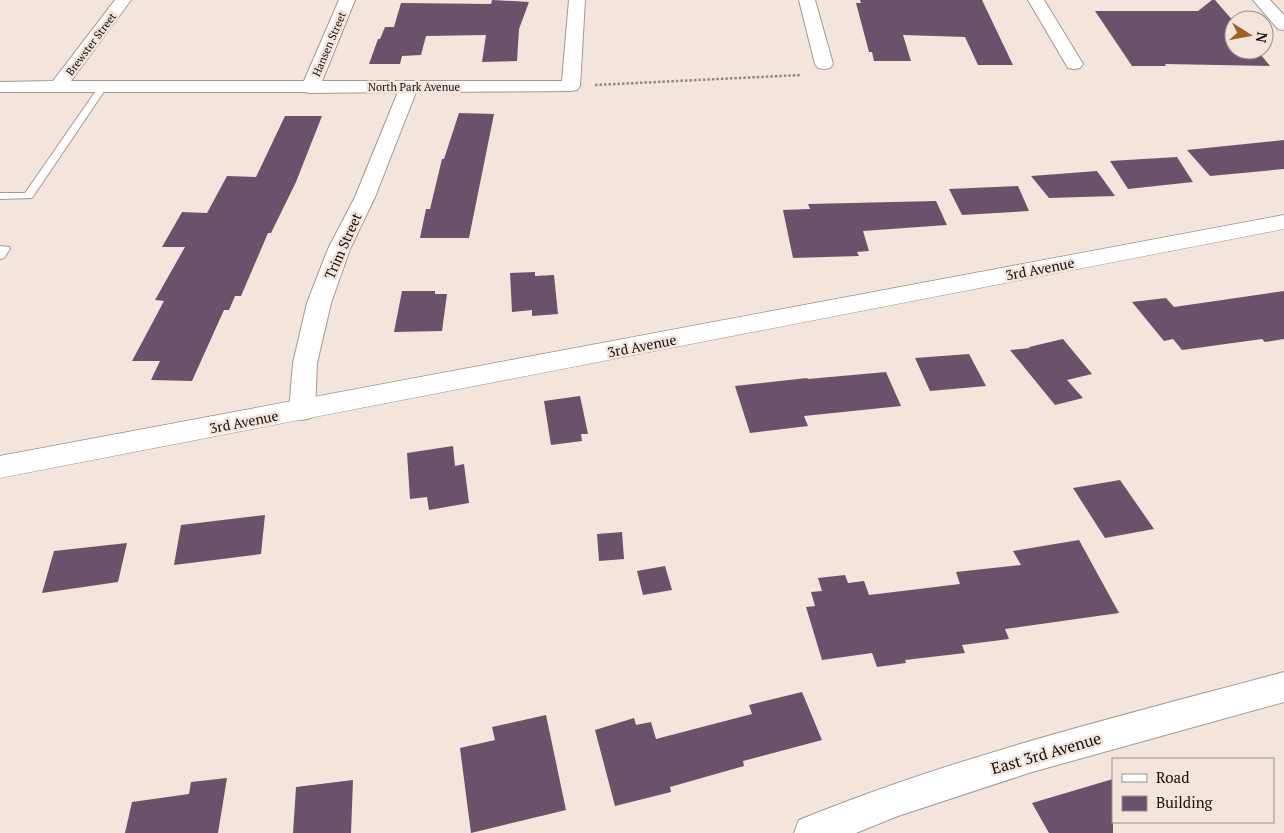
<svg xmlns="http://www.w3.org/2000/svg" width="1284" height="833" font-family="'PT Serif',serif">
  <style>
    .building { fill: #6c516b }
    .lines { fill: none; stroke-linecap: round; stroke-linejoin: round }
    .lane-casing { stroke: #a3978f; stroke-width: 2 }
    .street-casing { stroke: #a3978f; stroke-width: 2 }
    .secondary-casing { stroke: #a3978f; stroke-width: 1 }
    .path { stroke: #918781; stroke-width: 2.5; stroke-dasharray: 2.5 2; stroke-linecap: butt }
    .lane { fill: #fff; fill-rule: evenodd }
    .street { fill: #fff; fill-rule: evenodd }
    .secondary { fill: #fff; fill-rule: evenodd }
    .labels { text-anchor: middle; stroke-width: 5; stroke-linejoin: round; paint-order: stroke }
    .far-street-label { font-size: 11px; fill: #120e0b; stroke: #f3e5dc }
    .street-label { font-size: 14px; fill: #120e0b; stroke: #f3e5dc }
    .near-street-label { font-size: 16px; fill: #120e0b; stroke: #f3e5dc }
  </style>
  <rect width="100%" height="100%" fill="#f3e5dc"/>
  <path class="building" d="M492 0 529 2 519 29 517 61 482 62 486 35 426 36 421 55 402 56 400 64H369L378 39H380L385 27H394L401 3 491 4Z
    M860 0H982L1013 65H978L965 37 903 35 911 61H874L872 52H869L856 3H861Z
    M1212 0H1215L1234 22V50H1257L1270 66 1165 64 1166 66H1132L1095 11H1198Z
    M459 113 494 114 469 238H420L426 209H430L442 159H444Z
    M285 116H322L296 182 271 233H268L241 296H235L229 310H224L192 381 151 380 160 361H132L164 301 155 300 185 247H162L182 212 207 213 227 176 256 177Z
    M1284 140V169L1210 176 1187 150Z
    M1177 157 1193 182 1128 189 1110 161Z
    M1097 171 1115 196 1049 198 1031 176Z
    M1018 186 1029 211 962 215 949 189Z
    M936 201 947 225 863 231 869 251 857 252 859 256 793 258 783 210 810 209 808 204Z
    M535 272V276L554 275 558 314 532 316V310L512 312 510 273Z
    M402 291H435V294H447L442 331 394 332Z
    M1284 291V339L1265 342 1262 339 1182 350 1173 339 1164 341 1132 302 1166 298 1174 307Z
    M1063 339 1092 374 1067 380 1083 398 1055 405 1010 350 1030 348 1029 347Z
    M969 354 986 386 930 391 915 358Z
    M886 372 901 406 804 416 808 426 750 433 735 386 807 378 808 379Z
    M580 396 588 434H581L582 441 551 445 544 401Z
    M453 446 455 466 464 464 469 503 429 510 427 497 410 499 407 453Z
    M1120 480 1154 529 1105 538 1073 488Z
    M265 515 261 554 174 565 181 525Z
    M622 532 624 559 599 561 597 534Z
    M1079 540 1119 613 1005 629 1009 639 962 645 965 653 905 660 906 663 877 667 872 653 822 660 806 607 815 606 811 592 822 591 818 578 845 575 848 583 864 581 869 595 960 584 956 572 1021 565 1013 551Z
    M127 543 118 582 42 593 54 551Z
    M665 566 672 590 643 595 637 571Z
    M802 692 822 740 743 761 744 766 670 787 671 792 615 806 595 730 634 718 636 725 651 722 656 739 752 714 749 705Z
    M546 715 566 810 471 833 460 748 495 740 492 727Z
    M227 778 218 833H125L132 802 189 794 191 782Z
    M1113 779V833H1049L1032 803Z
    M353 780 351 833H293L296 787Z"/>
  <g class="lines">
    <g class="lane-casing">
      <path id="lane" d="M103 84 107 87 32 198 0 199V193H25L100 85Z
        M0 246 9 247 10 249 4 258 0 259Z"/>
    </g>
    <g class="street-casing">
      <path id="street" d="M115 0H131L71 81H304L339 0H355L322 81H562L569 0H585L580 86 577 90 571 91 416 92 375 197 350 249 331 303 317 363 315 411 311 418 302 420 293 418 289 411 293 363 307 303 328 249 355 197 398 92 310 93 304 92H0V82L53 81Z
        M799 0H815L833 64 830 68 824 69 818 68 815 64Z
        M1028 0H1044L1083 64 1080 68 1074 69 1068 68Z
        M1253 0H1270L1284 15V30L1278 29Z
        M1284 672V702L1032 772 898 816 856 833H794L799 820C956 756 1121 716 1284 672Z"/>
    </g>
    <g class="secondary-casing">
      <path id="secondary" d="M1284 215V229L0 478V456Z"/>
    </g>
    <path class="path" d="M595 85 801 75"/>
    <use href="#lane" class="lane"/>
    <use href="#street" class="street"/>
    <use href="#secondary" class="secondary"/>
  </g>
  <g class="labels">
    <g class="far-street-label">
      <text transform="translate(91 44) rotate(-53)" y="4">Brewster Street</text>
      <text transform="translate(329 44) rotate(-67)" y="4">Hansen Street</text>
      <text x="414" y="91">North Park Avenue</text>
    </g>
    <g class="street-label">
      <text transform="translate(343 246) rotate(-66)" y="5">Trim Street</text>
      <text transform="translate(1040 269) rotate(-11)" y="5">3rd Avenue</text>
      <text transform="translate(642 346) rotate(-11)" y="5">3rd Avenue</text>
      <text transform="translate(244 422) rotate(-11)" y="5">3rd Avenue</text>
    </g>
    <g class="near-street-label">
      <text transform="translate(1046 753) rotate(-16)" y="6">East 3rd Avenue</text>
    </g>
  </g>
  <rect x="1112" y="758" width="162" height="65" fill="#f3e5dc" stroke="#998f88"/>
  <rect x="1122" y="774" width="25" height="8" fill="#ffffff" stroke="#998f88"/>
  <text x="1156" y="783" font-size="15" fill="#120e0b">Road</text>
  <rect x="1122" y="796" width="25" height="15" fill="#6c516b" stroke="#998f88"/>
  <text x="1156" y="808" font-size="15" fill="#120e0b">Building</text>
  <g transform="translate(1249 35) rotate(101)"><circle r="24" fill="#f3e5dc" stroke="#998f88"/>
  <path d="M0-4L9 19L0 12L-9 19Z" fill="#9d6322"/>
  <text y="-8" font-size="14" font-weight="bold" text-anchor="middle" fill="#120e0b">N</text>
  </g>
</svg>
